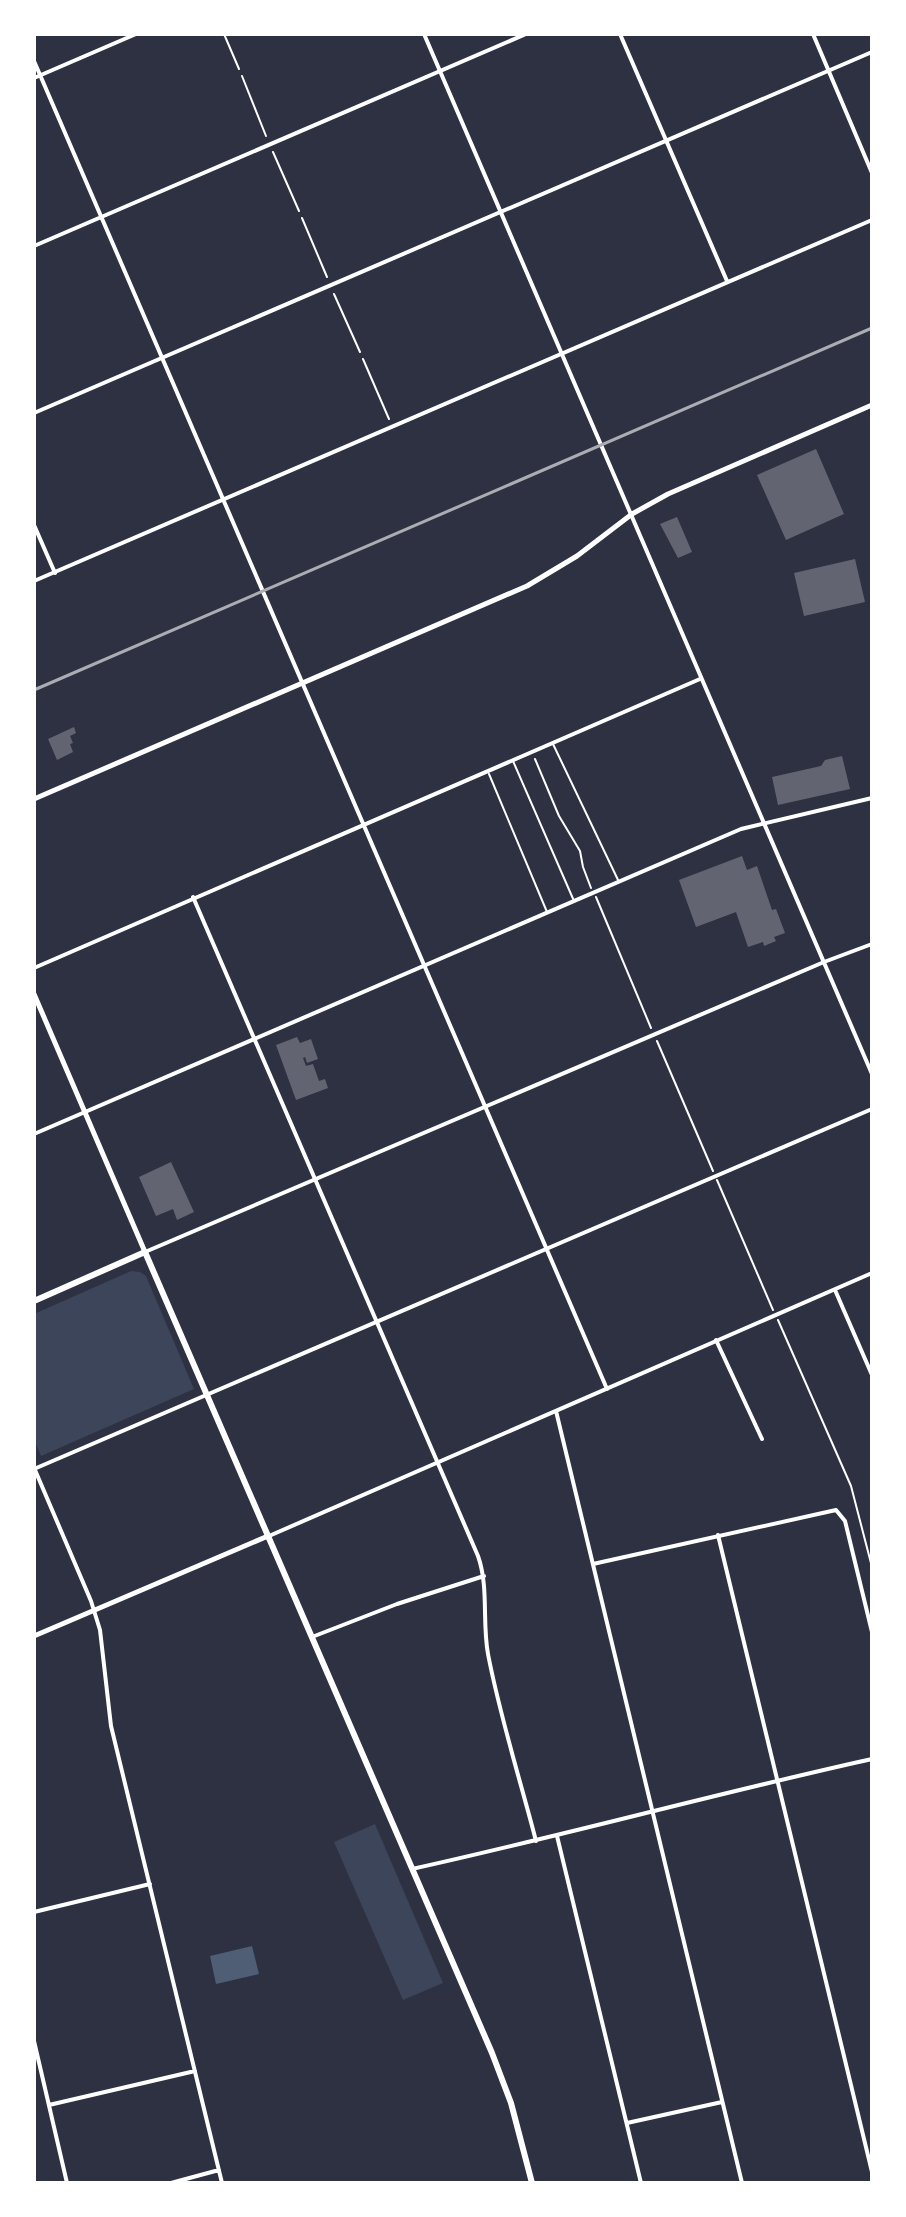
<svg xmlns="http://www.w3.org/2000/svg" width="906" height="2217" font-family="'IBM Plex Serif',serif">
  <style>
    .green { fill: #3c4559 }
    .water { fill: #4f5d75 }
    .building { fill: #626471 }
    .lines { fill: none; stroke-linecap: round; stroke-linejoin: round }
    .path { stroke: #fff; stroke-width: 2 }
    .service { stroke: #fff; stroke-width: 2 }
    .minor { stroke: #fff; stroke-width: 4 }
    .tertiary { stroke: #fff; stroke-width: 4 }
    .secondary { stroke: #fff; stroke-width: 5 }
    .primary { stroke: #fff; stroke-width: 6 }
    .rail { stroke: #abadb3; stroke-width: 3 }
  </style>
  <rect width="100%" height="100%" fill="#2d3142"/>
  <path class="green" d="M131 1271 140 1272 146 1276 194 1389 41 1456 34 1440V1314Z
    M375 1824 443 1983 403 2000 334 1842Z"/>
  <path class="water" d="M252 1946 259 1974 216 1984 210 1956Z"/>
  <path class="building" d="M816 449 844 514 786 540 757 475Z
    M677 517 692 552 678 558 660 524Z
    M855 559 865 602 804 616 794 573Z
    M74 727 76 733 70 736 73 743 70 744 73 752 57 760 48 739Z
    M842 756 850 789 778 805 772 777 821 766 825 760Z
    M742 856 747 870 757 866 772 910 776 909 785 933 774 937 776 941 764 946 763 942 748 947 736 912 696 927 679 880Z
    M297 1037 300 1043 311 1039 318 1059 307 1063 305 1057 303 1058 306 1066 313 1064 319 1081 325 1079 328 1088 296 1100 276 1045Z
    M171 1162 194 1212 177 1220 173 1209 156 1216 139 1177Z"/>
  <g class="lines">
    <path class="path" d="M224 34 239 69
      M242 76 266 136
      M273 152 299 211
      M302 218 327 277
      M334 294 360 352
      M363 359 389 419
      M535 759 559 816 580 851 583 867 591 888
      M596 897 651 1028
      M657 1041 713 1171
      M717 1180 773 1310
      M778 1320 851 1486 872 1567"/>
    <path class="service" d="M553 744 619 882
      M513 761 574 901
      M489 774 547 912"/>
    <path class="minor" d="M620 34 727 281
      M813 34 872 173
      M34 61 607 1389
      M34 78 136 34
      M34 246 526 34
      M34 413 872 52
      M34 525 55 573
      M34 581 872 220
      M193 897 478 1556C489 1587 482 1622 488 1654 500 1717 520 1779 536 1841
      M34 968 700 679
      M34 1134 741 829 872 798
      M835 1290 872 1375
      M716 1340 762 1439
      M556 1411 742 2183
      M34 1469 872 1109
      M35 1470 91 1601 100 1630 111 1726 222 2183
      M718 1535 872 2172
      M269 1536 872 1273
      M593 1564 836 1510 845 1521 872 1632
      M312 1637 397 1604 484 1576
      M557 1836 641 2183
      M412 1869C566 1835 718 1793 872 1759
      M34 1912 150 1884
      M34 2041 67 2183
      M49 2105 195 2071
      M627 2123 722 2102
      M171 2183 219 2170"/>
    <path class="tertiary" d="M424 34 872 1074
      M145 1252 824 962 872 944"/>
    <path class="secondary" d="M34 799 527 586 577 556 632 514 668 494 872 405
      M34 994 145 1252
      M34 1636 268 1536"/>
    <path class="primary" d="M34 1301 145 1252 492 2053 511 2103 532 2183"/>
    <path class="rail" d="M34 690 872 328"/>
  </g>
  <rect width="906" height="2217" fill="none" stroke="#ffffff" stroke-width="72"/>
</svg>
